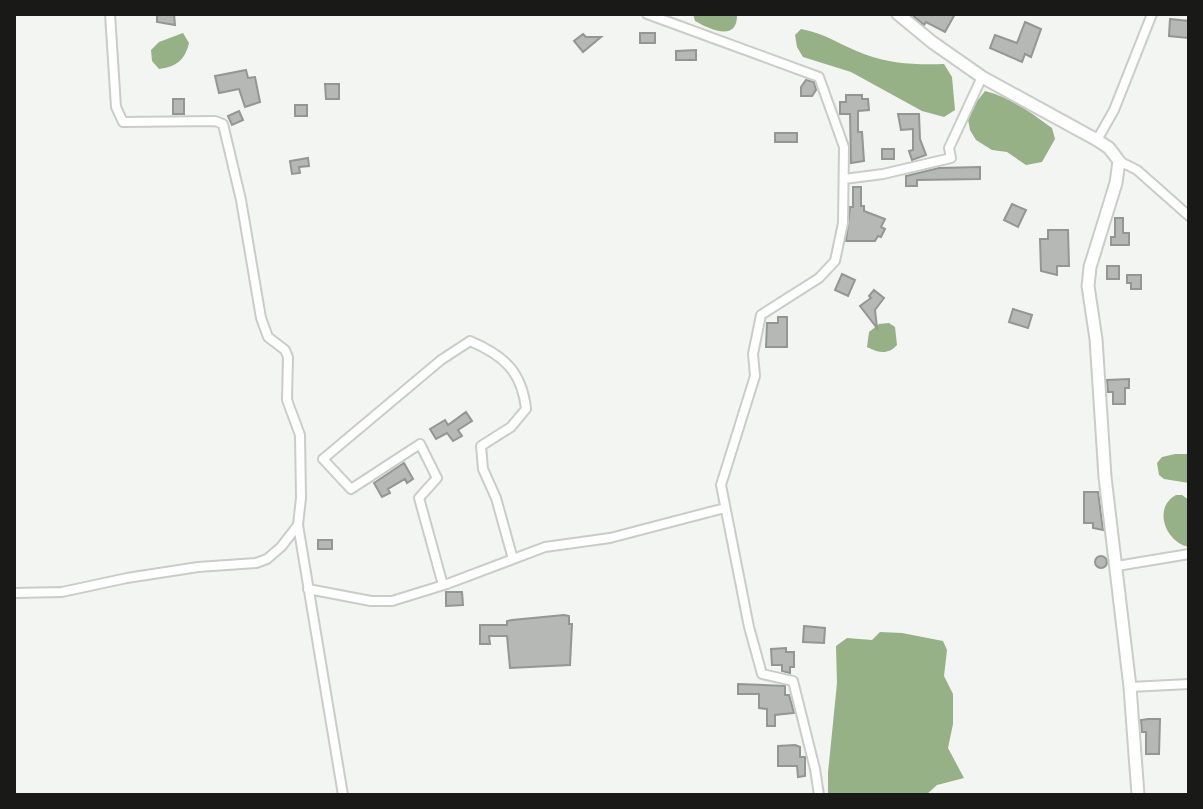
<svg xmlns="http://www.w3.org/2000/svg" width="1203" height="809" font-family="'IBM Plex Sans',sans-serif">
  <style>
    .water { fill: #96b186 }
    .building { fill: #b5b8b4; stroke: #939692; stroke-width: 2 }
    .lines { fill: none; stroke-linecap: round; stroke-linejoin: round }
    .minor-casing { stroke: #caccc8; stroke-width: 12 }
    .tertiary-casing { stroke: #caccc8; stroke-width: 15 }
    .minor { stroke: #fff; stroke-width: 8 }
    .tertiary { stroke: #fff; stroke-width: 11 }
  </style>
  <rect width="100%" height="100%" fill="#f2f5f1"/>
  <path class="water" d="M693 14H737C738 42 711 30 695 21Z
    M801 29C825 33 842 46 864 54 890 64 917 65 944 64L952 77 955 110 944 117 922 111 851 72 803 57 797 47 795 35Z
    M183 33 189 43C185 60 176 67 159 69L152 61 151 50 159 42Z
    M985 91C1010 97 1031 113 1052 128L1055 139 1042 162 1026 165 1007 152 992 150 976 140 970 130 967 114Z
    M889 323 895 327 897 345C888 355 879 353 867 347L869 332 879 324Z
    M1175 454H1189V483L1164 479 1159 475 1157 463 1162 457Z
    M1176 495H1182L1189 500V547C1166 543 1152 508 1176 495Z
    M880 632 902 633 943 641 947 650 944 676 953 694V724L948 748 964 778 937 785 926 795H828V773L837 683 836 646 847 638 872 640Z"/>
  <path class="building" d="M157 14H174L175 25 157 22Z
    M911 14H955L945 32 926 22 924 25Z
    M1170 19 1189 21 1188 38 1169 36Z
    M1025 22 1041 29 1031 57 1025 54 1022 62 990 48 995 35 1017 43Z
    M640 33H655V43H640Z
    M583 34 586 37H601L583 52 574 41Z
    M696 50V60H676V51Z
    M246 70 248 78 255 77 260 102 245 107 239 89 219 93 215 76Z
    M806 80 814 82 816 90 812 96H801V87Z
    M325 84H339V99H326Z
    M846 95H862V99H868L869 110 858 111V132H862L864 161 851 163 850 114H840V102H846Z
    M173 99H184V114H173Z
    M295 105H307V116H295Z
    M239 111 243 120 232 125 228 116Z
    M898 114H919L920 139 926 155 912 160 909 151 913 150V129L901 130Z
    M775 133H797V142H775Z
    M882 149H894V159H882Z
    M308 158 309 166 299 167 300 173 292 174 290 161Z
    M980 167V179L917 180V186H906V176L939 168Z
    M853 187H861V206H864V211L885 219 881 227 885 229 881 237 878 236 875 241H846L850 207H853Z
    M1012 204 1026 210 1018 227 1004 220Z
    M1115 218H1123V233H1129V245H1111V237H1115Z
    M1048 230H1068L1069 266H1057V275L1041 271 1040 239H1048Z
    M1107 266H1119V279H1107Z
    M842 274 855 280 848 296 835 290Z
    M1127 275H1141V289H1131V283H1127Z
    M874 290 884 298 875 310 877 328 860 306 871 298 869 296Z
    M1013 309 1032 315 1028 328 1009 322Z
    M778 317H787V347H766L767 323H778Z
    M1129 379V388H1125V404H1113V392H1108L1107 380Z
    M466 412 472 421 458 430 462 436 453 441 447 433 436 439 430 429 445 420 448 425Z
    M404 463 413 479 407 483 405 479 388 489 390 493 382 497 374 483Z
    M1084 492H1098L1103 530 1093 528V523H1084Z
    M318 540H332V549H318Z
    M1095 562a6 6 0 1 1 12 0a6 6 0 1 1-12 0Z
    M446 592H462L463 605 446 606Z
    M564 615 569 616V624H572L570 665 510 668 507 636H489L490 644H480V625H507V621L512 620Z
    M804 626 825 628 824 643 803 642Z
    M786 648V652H794V667H790V673L782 671V665H772L771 649Z
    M738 684 785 686V695H789L794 713 775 715V726H767V709L759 708V694H738Z
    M1148 719H1160L1159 754H1146V732H1142L1141 720Z
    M795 745 800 747V757H805V776L798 777 797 766H778V746Z"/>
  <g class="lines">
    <g class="minor-casing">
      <path id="minor" d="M647 14 819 77 844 147 843 223 835 261 819 278 761 315 753 354 755 376 721 485 749 627 762 674 793 681 815 769 819 795
        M1097 140 1114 110 1152 14
        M1119 161 1137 170 1189 216
        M844 179 883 174 951 158 949 148 982 77
        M298 525 343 795
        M1117 566 1189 554
        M443 585 419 498 437 478 420 444 351 489 323 459 441 360 470 341C503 355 522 371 526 409L511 427 481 446 483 469 496 498 513 559
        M308 589 371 601H392L447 584 545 547 610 538 725 508
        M14 593 62 592 127 578 198 567 256 563 267 559 281 547 298 525 301 498 300 435 287 400 288 357 285 350 268 337 261 318 241 200 223 124 215 121 123 122 116 107 110 14
        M1130 687 1189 684"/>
    </g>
    <g class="tertiary-casing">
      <path id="tertiary" d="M898 14 932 42 982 77 1097 140 1109 148 1119 161 1116 183 1090 267 1088 286 1096 339 1105 477 1130 687 1138 795"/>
    </g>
    <use href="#minor" class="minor"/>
    <use href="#tertiary" class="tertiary"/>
  </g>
  <rect width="1203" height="809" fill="none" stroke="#191a18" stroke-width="32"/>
</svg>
